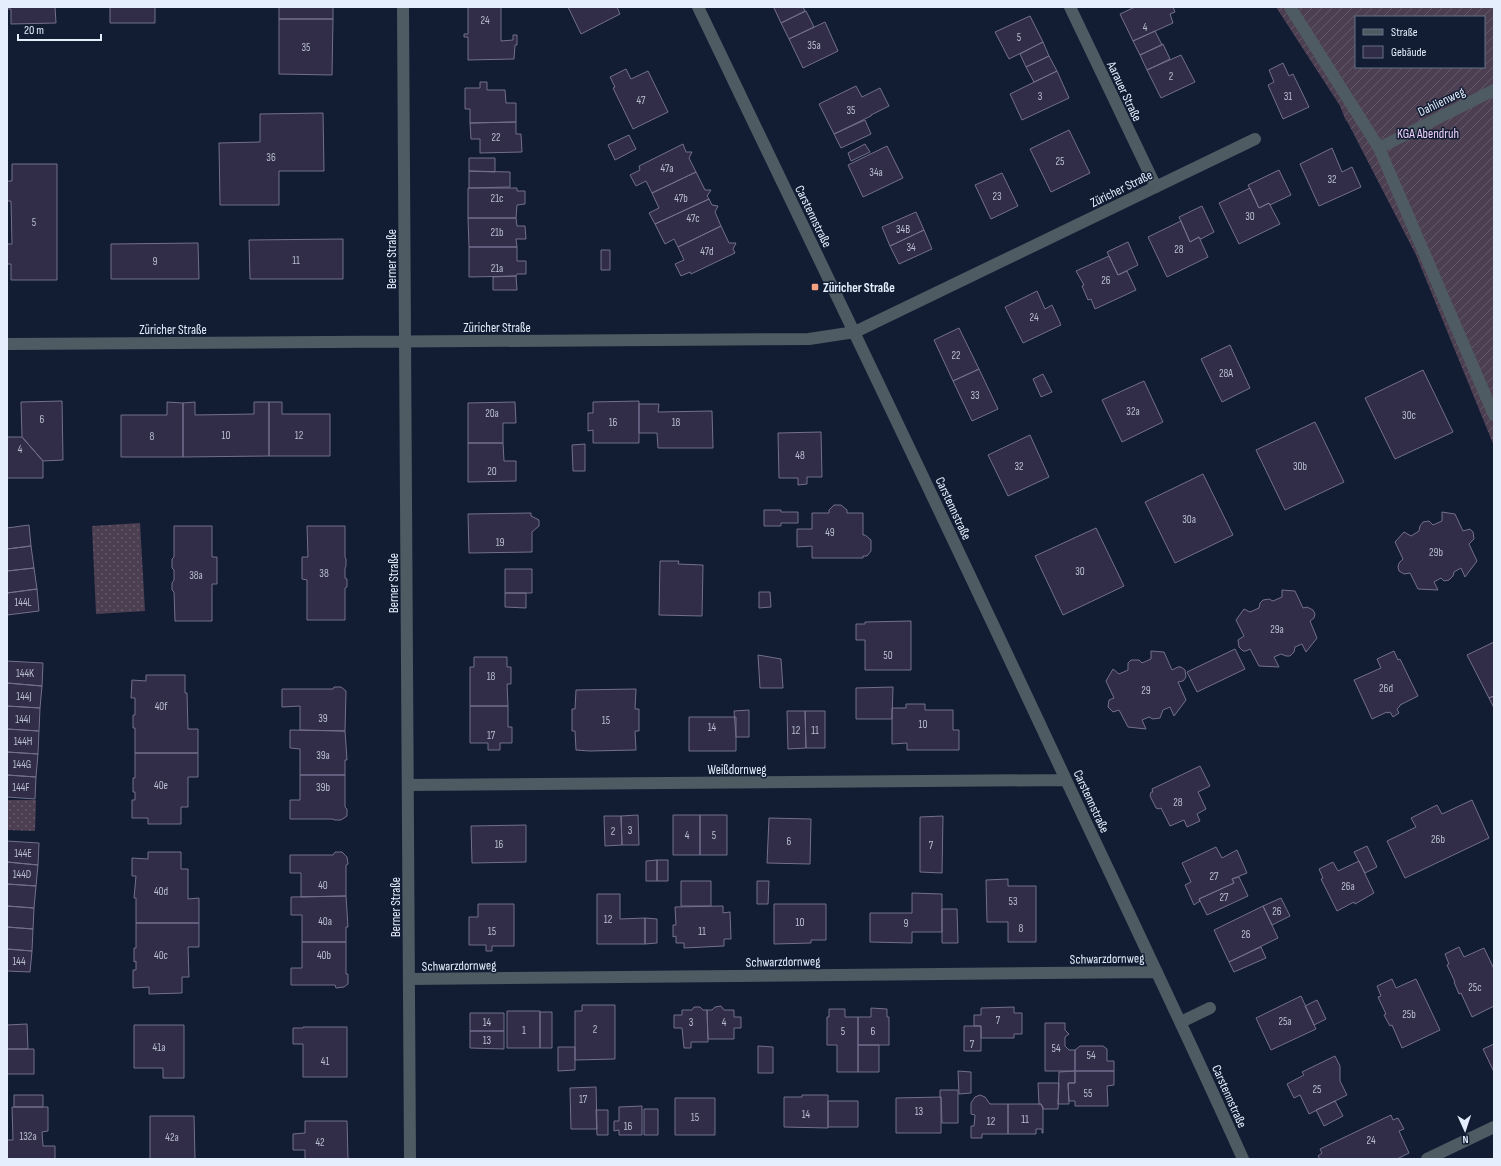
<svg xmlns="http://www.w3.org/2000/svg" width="1501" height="1166" font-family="'Sofia Sans Condensed',sans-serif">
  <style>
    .grass { fill: url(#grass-dots) }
    .garden { fill: url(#garden-furrows); fill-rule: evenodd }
    .building { fill: #312c47; stroke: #736f8d }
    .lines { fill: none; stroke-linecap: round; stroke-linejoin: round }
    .minor { stroke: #4e5b63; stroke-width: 12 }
    .poi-dot { fill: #f2a080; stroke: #121d34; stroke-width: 1.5 }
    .labels { text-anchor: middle; stroke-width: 3; stroke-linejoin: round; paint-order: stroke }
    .number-label { font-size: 11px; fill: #b8bed0 }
    .street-label { font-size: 13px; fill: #e5eefd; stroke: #121d34 }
    .park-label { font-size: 13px; fill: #f0d1f9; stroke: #121d34 }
    .poi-label { font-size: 13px; font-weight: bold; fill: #e5eefd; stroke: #121d34; text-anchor: start }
  </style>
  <defs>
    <pattern id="grass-dots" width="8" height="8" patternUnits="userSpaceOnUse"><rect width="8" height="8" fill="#4d3f52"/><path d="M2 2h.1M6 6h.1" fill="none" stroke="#665b6c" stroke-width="1.8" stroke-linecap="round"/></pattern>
    <pattern id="garden-furrows" width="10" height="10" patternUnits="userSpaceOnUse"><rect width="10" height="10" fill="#4d3f52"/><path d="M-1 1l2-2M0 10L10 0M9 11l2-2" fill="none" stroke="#665b6c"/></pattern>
  </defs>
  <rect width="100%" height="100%" fill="#121d34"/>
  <path class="grass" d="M140 523 145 611 96 614 92 526Z
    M7 800H36L35 831 7 830Z"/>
  <path class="garden" d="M1276 7H1494V446L1416 255 1347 121H1346L1340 106ZM1356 17H1484V67H1356Z"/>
  <path class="building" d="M7 7H55L56 23 11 24V9H7Z
    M110 7H155V23H110Z
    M279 7H333V19H279Z
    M468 7H501V41L513 40V35H517V45H515L514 59 468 60V37H464V34H468Z
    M568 7H617L620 14 581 34Z
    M776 7H803L805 11 781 23 774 8Z
    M1135 7H1173L1175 12 1170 14 1173 23 1133 41 1120 14Z
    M806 11 814 27 789 39 781 23Z
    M1030 16 1043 42 1009 59 995 32Z
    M279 19H333L332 75 279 74Z
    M825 22 838 51 803 68 789 39Z
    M1155 31 1162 45 1140 55 1133 41Z
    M1043 42 1049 56 1026 67 1020 54Z
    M1163 44 1170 59 1147 70 1140 55Z
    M1181 55 1195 82 1161 98 1147 70Z
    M1049 56 1057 71 1034 82 1026 67Z
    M1283 63 1289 76 1293 74 1309 107 1283 119 1268 85 1274 82 1269 70Z
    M626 69 631 79 648 71 668 112 633 129 613 88 615 87 610 77Z
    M1057 71 1069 98 1022 120 1010 94Z
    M480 82H487V90H505L506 103H516V122L470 123V109H465V88H480Z
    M856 86 862 97 880 88 889 106 871 115V116L834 134 819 104Z
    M323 113 324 171H279V205H220L219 143 260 142V114Z
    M865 120 871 134 841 148 834 134Z
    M516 122V134H521L522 152 480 153V139H471L470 123Z
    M1069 130 1090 173 1051 192 1030 149Z
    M629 135 636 149 615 160 608 145Z
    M683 144 686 152H692L689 158 696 172 652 193 646 181 636 186 630 175 640 170 639 166Z
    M865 144 870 152 851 161 848 153Z
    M887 146 903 178 863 197 848 165Z
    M1332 148 1342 172 1352 167 1361 187 1319 206 1300 164Z
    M469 158H495V172L469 171Z
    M12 164H57V280H11V264H7V244H12L11 201H7V181H12Z
    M1279 170 1291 195 1270 205 1269 203 1259 208 1248 185Z
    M469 171 510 172V187L469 188Z
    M696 172 705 190H711L707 196 709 199 655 224 649 213 659 208 652 193Z
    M1002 173 1018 206 991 219 975 185Z
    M468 188H517V191H525V204L517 205 516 218H468Z
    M1250 188 1259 208 1269 203 1280 224 1239 244 1219 203Z
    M709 199 712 205 718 206 715 212 721 226 678 247 674 239 665 244 655 224Z
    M1202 206 1214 232 1201 239 1199 237 1190 242 1179 217Z
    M916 212 924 230 890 246 882 227Z
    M468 218H516L517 226H525L526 239H516L517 247H469Z
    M1181 221 1190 242 1199 237 1208 257 1167 277 1148 237Z
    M721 226 729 243H736L733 249 735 253 691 274 690 272 681 276 675 264 684 260 678 247Z
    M924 230 932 249 899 264 890 246Z
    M343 239V279H250L249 240Z
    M1128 242 1138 265 1118 275 1107 252Z
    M198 243 199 279H111V244Z
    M469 247H517V261H526V274H517L516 276 469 277Z
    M601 250H610V270H601Z
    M1109 256 1118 275 1127 271 1136 290 1095 309 1091 299 1088 300 1082 286 1084 285 1076 271Z
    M516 276 517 290H493V277Z
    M1037 291 1045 309 1052 305 1061 325 1023 343 1005 307Z
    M959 328 979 369 953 381 934 340Z
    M1230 345 1250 388 1222 402 1201 359Z
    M979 369 998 409 972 421 953 381Z
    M1423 370 1453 432 1395 459 1365 398Z
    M1043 374 1052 392 1041 397 1033 379Z
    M1144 381 1163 422 1122 442 1102 400Z
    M62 401 63 460 43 461 22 437 21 402Z
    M639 401V443H593V430L588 431V413H593V402Z
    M167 402 183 403V457H121V415H167Z
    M195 402V415L254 414V402H269V456L183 457V403Z
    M269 402H282V414H330V456H269Z
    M515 402 516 423H503V443H468V403Z
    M639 404H659L658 412 712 411 713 448H658L657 433H639Z
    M1315 422 1344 482 1285 510 1256 450Z
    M821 432 822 477H807V484L798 485V478H779L778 433Z
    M1030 435 1049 477 1008 496 988 455Z
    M7 437H22L43 461V478H7Z
    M468 443H503L504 461H516V481L468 482Z
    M585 444V471H573L572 445Z
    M1203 474 1233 535 1175 563 1145 502Z
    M834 505H841L847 510V513H863V535H865L871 540V551L867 556H863V558H812V546L797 547V529H812V513H829V510Z
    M764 510H781V512H798V523H781V526H764Z
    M1442 512 1455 514 1463 531 1470 529 1473 532 1474 539 1469 544 1477 561 1465 577 1461 568 1454 572 1453 576 1449 580 1444 581 1441 578 1434 582 1438 590 1418 589 1410 573 1404 574 1399 571 1398 567 1399 563 1403 559 1395 542 1404 532 1411 536 1419 531 1420 526 1423 522 1429 521 1433 525 1442 521Z
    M531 513V516L539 520V526L532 532V552L469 553 468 514Z
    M29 525 31 546 7 549V528Z
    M174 526H212V557H217V584H212V621H175L174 592 172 590V583L174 580V570L172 568V559L174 557Z
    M307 526H345V557L346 559V566L345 568V578L347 579V587L345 588V620H307V580L302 579V557H308Z
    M1096 528 1124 586 1063 615 1035 556Z
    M31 546 34 568 7 571V549Z
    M660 561H679L678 564 703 565 702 616 659 615Z
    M34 568 37 589 7 593V571Z
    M505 569H532V593H505Z
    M37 589 39 611 7 615V593Z
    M1282 590 1295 591 1303 608 1307 607 1313 610 1315 614 1314 618 1310 621 1317 638 1306 652 1302 644 1295 647 1294 652 1290 656H1286L1281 654 1274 657 1279 667 1259 666 1250 649 1246 651H1243L1239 647 1238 640 1244 636 1236 620 1244 609 1250 612 1259 608 1260 603 1263 600 1269 599 1273 601 1282 597Z
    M759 592H770L771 607 759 608Z
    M505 593H526V608L505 607Z
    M911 621V670H865V640H856V624H865V622Z
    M1494 642V696L1489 698 1467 655Z
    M1235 649 1245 669 1197 692 1187 672Z
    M1151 651 1164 652 1172 670 1178 667H1181L1185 670 1186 677 1183 681 1178 682 1186 700 1174 716 1170 707 1163 710 1160 718 1153 719 1149 717 1142 720 1146 729 1128 727 1119 710 1113 712 1108 707 1109 700 1114 698 1106 681 1113 669 1119 674 1128 670V663L1131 660H1139L1142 663 1151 659Z
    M1394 651 1398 660 1400 659 1418 696 1400 705V706L1397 709 1399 713 1393 717 1390 712 1387 713V712L1372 719 1354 680 1381 668 1377 659Z
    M758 655 781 659 783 688H760Z
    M474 657H507V667H511V684H507L508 706H470V667H474Z
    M7 661 43 663 42 686 7 683Z
    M146 675H185V693H187L188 729H198V753H135V728H133V715H135V698H131L132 680 146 681Z
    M7 683 42 686 40 708 7 706Z
    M334 687H341L346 691 345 731 300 730V706L282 707V689H333Z
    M893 687 892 719H856V688Z
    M636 689 635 709H639V731H635L636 750 590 751 576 750 575 731H572V709H575L576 690Z
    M1494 696V708L1489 698Z
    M906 704H925V710H953V730H959V750H907V743L892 744V708H906Z
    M7 706 40 708 39 731 7 729Z
    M470 706H508V727H512V743H500V750H488V743H470Z
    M749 710V737H736L734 711Z
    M787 711H805L806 748 788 749Z
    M805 711H825V748H806Z
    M689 717H736V751H689Z
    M7 729 39 731 38 754 7 752Z
    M290 730 345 731 347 760H345V775H300V749L290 748Z
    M7 752 38 754 36 777 7 775Z
    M135 753H198V777H188V807H181V824H148V818H132V800H135V792H133V778H135Z
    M1200 766 1210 786 1198 792 1206 809 1197 814 1200 821 1187 827 1184 820 1170 826 1161 808 1159 809 1156 808 1150 796 1151 792H1153L1152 789Z
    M7 775 36 777 35 799 7 797Z
    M300 775H345V807L347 809V816L341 820H334L333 819H290V800H300Z
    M1472 800 1489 838 1405 878 1387 841 1416 827 1411 818 1437 805 1442 814Z
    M638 815 639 845H622L621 816Z
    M673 815H700V855H673Z
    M700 815H727V855H700Z
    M604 816H621L622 845 605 846Z
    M943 816 942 873 920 872V817Z
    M769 818 811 819 810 864 767 863Z
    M526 825V862L472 863 471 826Z
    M7 841 39 843 38 865 7 862Z
    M1367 846 1377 867 1365 873 1354 852Z
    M1216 847 1222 858 1237 850 1247 873 1232 879 1234 883 1199 899 1200 901 1194 905 1185 885 1191 882 1182 863Z
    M148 852H181V869H188V899L199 898V923H136V898H134L136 876H132V858L148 859Z
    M335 852H342L347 857 348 864 346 865V896L301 897V873H290V855H333Z
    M657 860H668V881H657Z
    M657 860V881H646V861Z
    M1359 861 1374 893 1355 904 1354 902 1337 911 1321 879 1323 878 1319 869 1333 862 1338 871Z
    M7 862 38 865 36 886 7 884Z
    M1239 877 1248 896 1207 915 1199 899 1234 883 1232 879Z
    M1008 879V886H1036V942H1008V922H987L986 880Z
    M681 881H711V906H681Z
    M757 881H769L768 904H757Z
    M7 884 36 886 34 908 7 906Z
    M912 893 942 894V932H912V943L870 942V913H912Z
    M597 894H620V919L645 918V944H597Z
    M346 896 348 927H346V942H302V915H291V897Z
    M1281 898 1290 916 1272 925 1263 906Z
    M478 904H514V946H492V951H486V945H469V917H478Z
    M774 904H826V940H811V943L774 944Z
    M7 906 34 908 33 929 7 927Z
    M723 906V913L730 912 731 939H724V946L684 948V943H676V936L673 937V925H676L675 907Z
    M1263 906 1278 938 1229 962 1214 930Z
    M942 909H957L958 943H942Z
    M645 918 657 919V943L645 944Z
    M136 923H199V947H188L189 977H182V993L149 994V987L133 988V970H136V961L134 962V948H136Z
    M7 927 33 929 32 951 7 949Z
    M302 942H346V974H348V984L344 987 336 988 335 985H291V968H302Z
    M1261 947 1266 958 1234 972 1229 962Z
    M1459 947 1464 957 1484 948 1494 969V1006L1472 1017 1461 993 1459 994 1454 982H1455L1447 965 1449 964 1445 954Z
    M7 949 32 951 30 972 7 971Z
    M1392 979 1396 988 1416 979 1440 1030 1402 1048 1392 1025 1390 1026 1384 1015 1386 1014 1378 997 1381 996 1377 986Z
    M1301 996 1316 1029 1271 1050 1256 1018Z
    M1317 1000 1326 1019 1314 1025 1305 1006Z
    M582 1005H615V1059L575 1060V1011H582Z
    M721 1006 724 1010H734V1017H741V1028H734V1039H708L707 1010H712L715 1007Z
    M694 1007H700L703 1010H707L708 1042H691V1048H684L682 1028H674V1015H682V1010H692Z
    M1014 1007V1013H1022V1034H1014V1038H981V1026H974V1015H981V1008Z
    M871 1008 887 1009V1017H889V1045H858V1017H871Z
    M829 1009H845V1017H858V1072H837V1045H827V1017H829Z
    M507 1011H540V1048H507Z
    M540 1012H552V1048H540Z
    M470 1013H504V1031H470Z
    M1045 1023H1065V1030L1069 1034 1065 1037V1046L1069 1050H1075V1071H1045Z
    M27 1024 28 1049H7V1025Z
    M134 1025H184V1078H163V1068H134Z
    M964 1026H981V1051H964Z
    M303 1027H347V1077H303V1044H293V1028H303Z
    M470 1031H504V1049L470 1048Z
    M1494 1044V1072L1483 1049Z
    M858 1045H879V1072H858Z
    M758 1046 773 1047V1073H758Z
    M1080 1046H1103L1107 1049V1061H1114V1071H1075V1050Z
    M558 1047H575V1070L558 1071Z
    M7 1049H34V1074H7Z
    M1335 1056 1340 1066V1081L1347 1095 1309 1114 1300 1095 1294 1098 1287 1084 1304 1075 1302 1072Z
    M958 1071 971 1072V1093L959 1094Z
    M1075 1071H1114V1085L1107 1086 1108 1106H1075V1101H1069L1068 1083H1075Z
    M1075 1071V1083H1068L1069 1104H1058L1059 1072Z
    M1038 1083H1059L1058 1109H1043L1041 1104H1039Z
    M596 1087 597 1129H571L570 1088Z
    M940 1090H958V1123H942L941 1097 940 1098Z
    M14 1095H43V1107H14Z
    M802 1095H828V1128L784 1127V1097H802Z
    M980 1095 985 1097 990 1104H1008V1134H982V1138H971V1126H974L975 1116V1115L971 1114V1103L975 1097Z
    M941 1097V1133H896V1098Z
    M675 1098H715V1135H675Z
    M828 1101H858V1127H828Z
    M1335 1101 1343 1116 1324 1126 1316 1110Z
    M1008 1104H1041L1043 1107V1133H1042V1129H1036V1134H1008Z
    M642 1106V1135H619V1130L614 1131V1121H619V1107Z
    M12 1107H48V1131L42 1132 43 1146H55V1159H7V1140H13Z
    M644 1109H658V1135H644Z
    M596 1110H608V1135H597Z
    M1391 1115 1393 1120 1398 1118 1404 1129 1399 1131 1409 1153 1397 1159H1320L1318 1156 1322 1153 1320 1149Z
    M150 1116H194L195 1159H150Z
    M305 1121H347L348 1159H305V1150H293V1134L305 1133Z"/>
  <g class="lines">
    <path class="minor" d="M403 7 410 1159
      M698 7C822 265 946 522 1067 782 1126 907 1186 1032 1243 1159
      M1070 7 1156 187
      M1290 7 1379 148 1494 415
      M1379 148 1494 90
      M7 344 809 339 855 332 1255 139
      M408 785 1066 780
      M409 979 1157 972
      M1181 1022 1210 1008
      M1427 1159 1494 1127"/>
  </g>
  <rect class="poi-dot" x="811" y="283" width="8" height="8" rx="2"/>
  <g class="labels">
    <g class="number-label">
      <text x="485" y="24">24</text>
      <text x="1145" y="31">4</text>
      <text x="1019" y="41">5</text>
      <text x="814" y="49">35a</text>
      <text x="306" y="51">35</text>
      <text x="1171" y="80">2</text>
      <text x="1040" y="100">3</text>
      <text x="1288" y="100">31</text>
      <text x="641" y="104">47</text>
      <text x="851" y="114">35</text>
      <text x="496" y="141">22</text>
      <text x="271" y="161">36</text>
      <text x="1060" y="165">25</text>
      <text x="667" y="172">47a</text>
      <text x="876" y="176">34a</text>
      <text x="1332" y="183">32</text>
      <text x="997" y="200">23</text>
      <text x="497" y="202">21c</text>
      <text x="681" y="202">47b</text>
      <text x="1250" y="220">30</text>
      <text x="693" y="222">47c</text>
      <text x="34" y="226">5</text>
      <text x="903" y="233">34B</text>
      <text x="497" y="236">21b</text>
      <text x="911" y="251">34</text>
      <text x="1179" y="253">28</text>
      <text x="707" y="255">47d</text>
      <text x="296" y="264">11</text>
      <text x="155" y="265">9</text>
      <text x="497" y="272">21a</text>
      <text x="1106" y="284">26</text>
      <text x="1034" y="321">24</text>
      <text x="956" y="359">22</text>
      <text x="1226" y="377">28A</text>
      <text x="975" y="399">33</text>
      <text x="1133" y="415">32a</text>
      <text x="492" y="417">20a</text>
      <text x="1409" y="419">30c</text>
      <text x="42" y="423">6</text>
      <text x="613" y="426">16</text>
      <text x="676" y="426">18</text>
      <text x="226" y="439">10</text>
      <text x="299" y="439">12</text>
      <text x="152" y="440">8</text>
      <text x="20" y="453">4</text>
      <text x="800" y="459">48</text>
      <text x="1019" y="470">32</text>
      <text x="1300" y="470">30b</text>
      <text x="492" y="475">20</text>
      <text x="1189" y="523">30a</text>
      <text x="830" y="536">49</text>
      <text x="500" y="546">19</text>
      <text x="1436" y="556">29b</text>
      <text x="1080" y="575">30</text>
      <text x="324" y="577">38</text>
      <text x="196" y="579">38a</text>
      <text x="23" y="606">144L</text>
      <text x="1277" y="633">29a</text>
      <text x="888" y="659">50</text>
      <text x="25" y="677">144K</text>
      <text x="491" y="680">18</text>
      <text x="1386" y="692">26d</text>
      <text x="1146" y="694">29</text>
      <text x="24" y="700">144J</text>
      <text x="161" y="710">40f</text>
      <text x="323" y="722">39</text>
      <text x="23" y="723">144I</text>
      <text x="606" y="724">15</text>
      <text x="923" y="728">10</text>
      <text x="712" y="731">14</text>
      <text x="796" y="734">12</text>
      <text x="815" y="734">11</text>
      <text x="491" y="739">17</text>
      <text x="23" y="745">144H</text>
      <text x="323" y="759">39a</text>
      <text x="22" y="768">144G</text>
      <text x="161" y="789">40e</text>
      <text x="21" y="791">144F</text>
      <text x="323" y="791">39b</text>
      <text x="1178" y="806">28</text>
      <text x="630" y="834">3</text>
      <text x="613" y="835">2</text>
      <text x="687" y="839">4</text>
      <text x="714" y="839">5</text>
      <text x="1438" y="843">26b</text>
      <text x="789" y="845">6</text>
      <text x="499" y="848">16</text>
      <text x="931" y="849">7</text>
      <text x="23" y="857">144E</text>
      <text x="22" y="878">144D</text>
      <text x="1214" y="880">27</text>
      <text x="323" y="889">40</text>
      <text x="1348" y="890">26a</text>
      <text x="161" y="895">40d</text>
      <text x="1224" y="901">27</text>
      <text x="1013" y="905">53</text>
      <text x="1277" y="915">26</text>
      <text x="608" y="923">12</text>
      <text x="325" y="925">40a</text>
      <text x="800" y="926">10</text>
      <text x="906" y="927">9</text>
      <text x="1021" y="932">8</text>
      <text x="492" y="935">15</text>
      <text x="702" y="935">11</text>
      <text x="1246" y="938">26</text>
      <text x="161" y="959">40c</text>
      <text x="324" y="959">40b</text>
      <text x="19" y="965">144</text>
      <text x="1475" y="991">25c</text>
      <text x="1409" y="1018">25b</text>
      <text x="998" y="1024">7</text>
      <text x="1285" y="1025">25a</text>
      <text x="487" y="1026">14</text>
      <text x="691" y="1026">3</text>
      <text x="724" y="1026">4</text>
      <text x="595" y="1033">2</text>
      <text x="524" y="1034">1</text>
      <text x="843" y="1035">5</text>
      <text x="873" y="1035">6</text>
      <text x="487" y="1044">13</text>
      <text x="972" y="1048">7</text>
      <text x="159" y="1051">41a</text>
      <text x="1056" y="1052">54</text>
      <text x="1091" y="1059">54</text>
      <text x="325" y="1065">41</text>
      <text x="1317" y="1093">25</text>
      <text x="1088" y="1097">55</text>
      <text x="583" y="1103">17</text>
      <text x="919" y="1115">13</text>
      <text x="806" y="1118">14</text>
      <text x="695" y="1121">15</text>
      <text x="1025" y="1123">11</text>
      <text x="991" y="1125">12</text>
      <text x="628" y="1130">16</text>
      <text x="28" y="1140">132a</text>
      <text x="172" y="1141">42a</text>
      <text x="1371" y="1144">24</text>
      <text x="320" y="1146">42</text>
    </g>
    <g class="street-label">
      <text transform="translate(1125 91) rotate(65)" y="5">Aarauer Straße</text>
      <text transform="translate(1441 101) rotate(-26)" y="5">Dahlienweg</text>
      <text transform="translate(1121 188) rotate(-26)" y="5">Züricher Straße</text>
      <text transform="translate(814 216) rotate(64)" y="5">Carstennstraße</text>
      <text transform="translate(391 259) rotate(-90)" y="5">Berner Straße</text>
      <text x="497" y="332">Züricher Straße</text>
      <text x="173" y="334">Züricher Straße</text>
      <text transform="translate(954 508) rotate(65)" y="5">Carstennstraße</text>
      <text transform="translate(393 583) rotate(-90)" y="5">Berner Straße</text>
      <text x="737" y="774">Weißdornweg</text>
      <text transform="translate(1092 801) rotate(65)" y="5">Carstennstraße</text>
      <text transform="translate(395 907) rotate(-90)" y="5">Berner Straße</text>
      <text transform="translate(1107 958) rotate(-1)" y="5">Schwarzdornweg</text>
      <text transform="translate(783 961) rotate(-1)" y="5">Schwarzdornweg</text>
      <text transform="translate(459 965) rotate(-1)" y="5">Schwarzdornweg</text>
      <text transform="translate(1230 1096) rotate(66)" y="5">Carstennstraße</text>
    </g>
    <g class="park-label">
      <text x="1428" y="138">KGA Abendruh</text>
    </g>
    <g class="poi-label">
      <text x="823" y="292">Züricher Straße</text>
    </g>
  </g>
  <rect width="1501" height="1166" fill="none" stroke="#e5eefd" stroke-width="16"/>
  <rect x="1355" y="16" width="130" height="52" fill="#121d34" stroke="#667184"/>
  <rect x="1363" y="29" width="20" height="6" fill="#4e5b63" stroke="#667184"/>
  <text x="1391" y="36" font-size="12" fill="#e5eefd">Straße</text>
  <rect x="1363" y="46" width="20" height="12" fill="#312c47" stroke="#667184"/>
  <text x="1391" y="56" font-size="12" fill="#e5eefd">Gebäude</text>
  <g transform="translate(1465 1130) rotate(177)" stroke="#121d34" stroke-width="3" paint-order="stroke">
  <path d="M0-3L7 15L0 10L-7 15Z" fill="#e5eefd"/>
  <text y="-6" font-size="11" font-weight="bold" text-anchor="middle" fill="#e5eefd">N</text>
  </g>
  <path d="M18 34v6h83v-6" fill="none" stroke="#e5eefd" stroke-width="2"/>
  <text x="24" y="34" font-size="12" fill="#e5eefd" stroke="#121d34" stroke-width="3" paint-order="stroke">20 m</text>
</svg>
